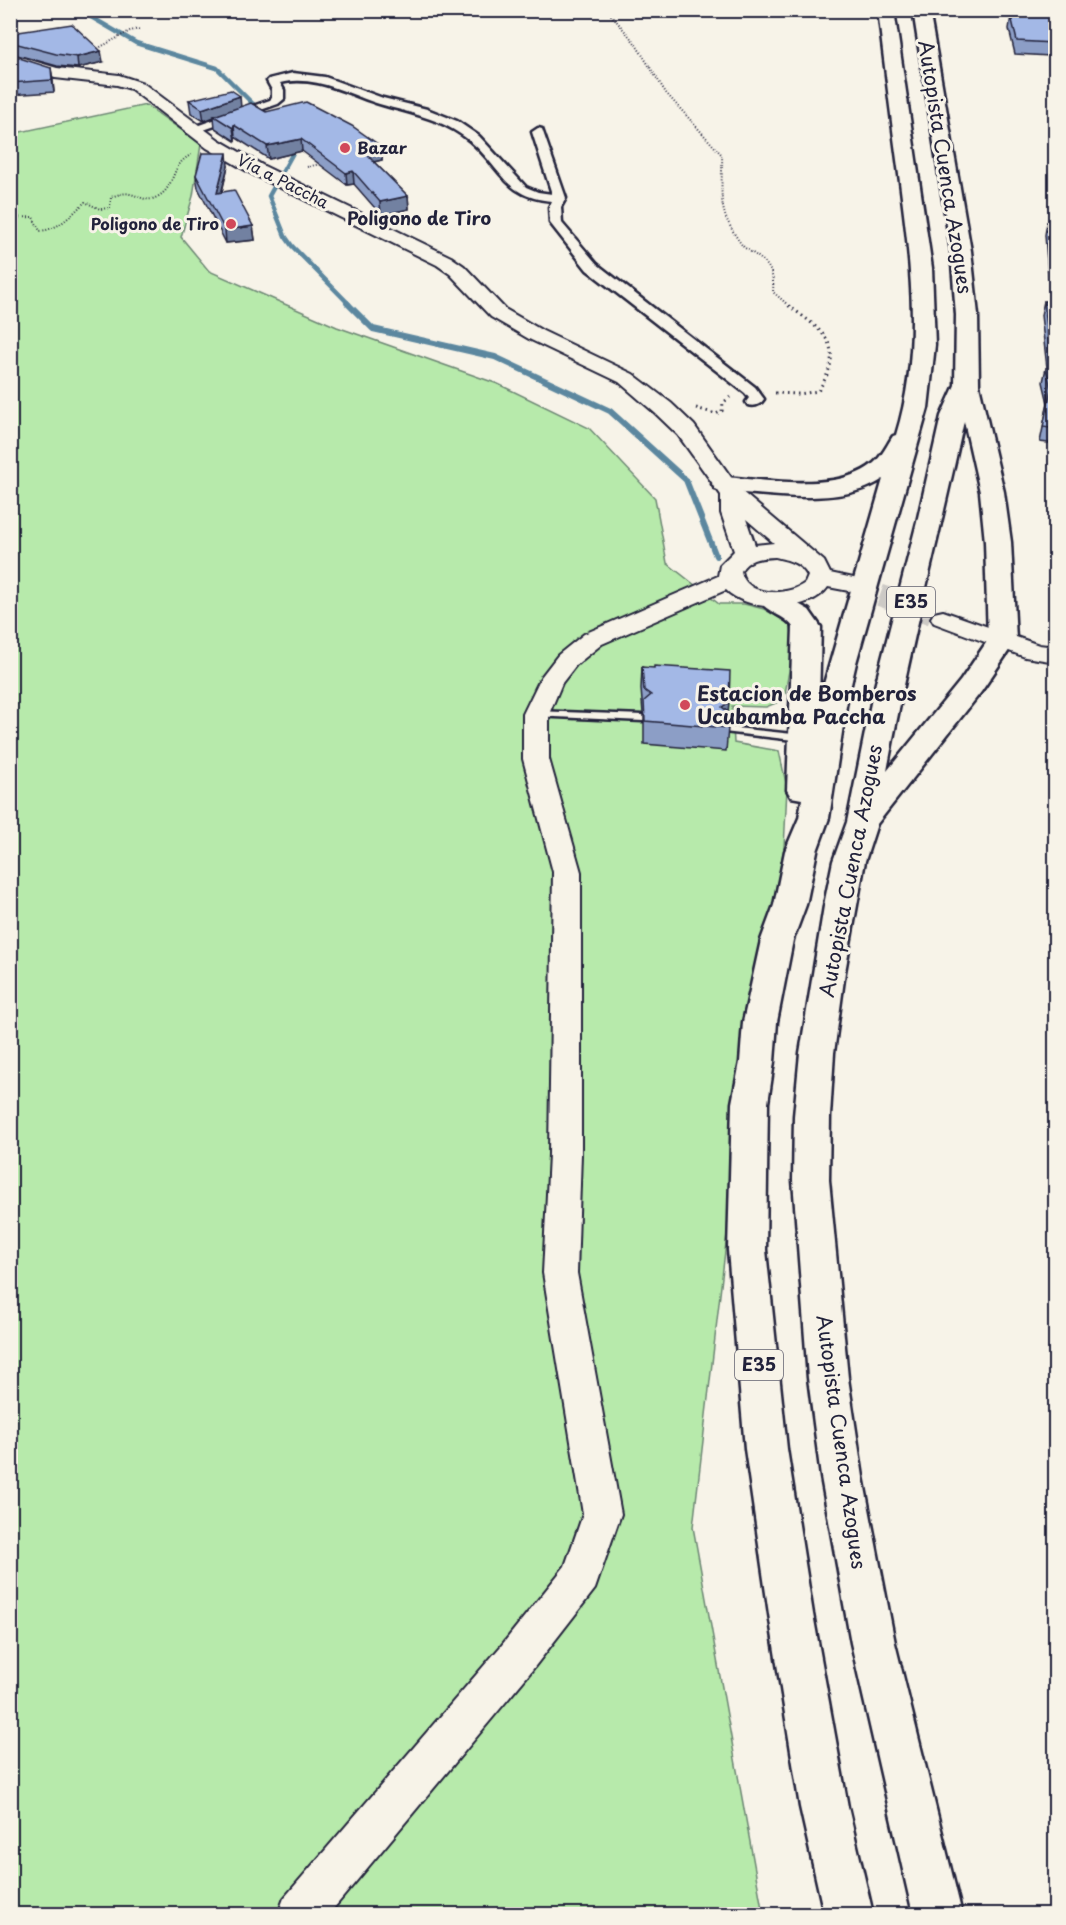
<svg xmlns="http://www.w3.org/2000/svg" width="1066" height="1925" font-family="'Playpen Sans',sans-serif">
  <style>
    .green { fill: #b7eaab; stroke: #6c8673; stroke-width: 1.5 }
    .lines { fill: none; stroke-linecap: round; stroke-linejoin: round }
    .stream-far1 { stroke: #5c879f; stroke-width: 4.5 }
    .stream { stroke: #5c879f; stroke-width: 6 }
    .secondary-tunnel { stroke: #ccc9c5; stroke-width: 22; stroke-dasharray: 22 11; stroke-linecap: butt }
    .lane-casing { stroke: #22223b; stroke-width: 5 }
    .street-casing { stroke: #22223b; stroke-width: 5 }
    .secondary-casing { stroke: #22223b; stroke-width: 4 }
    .highway-casing { stroke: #22223b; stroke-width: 5 }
    .path-far1 { stroke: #22223b; stroke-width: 2; stroke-dasharray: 1 2; stroke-linecap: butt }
    .path { stroke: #22223b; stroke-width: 3; stroke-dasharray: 1.5 4; stroke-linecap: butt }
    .lane { fill: #f7f3e8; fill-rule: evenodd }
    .street { fill: #f7f3e8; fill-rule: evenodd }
    .secondary { fill: #f7f3e8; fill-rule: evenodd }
    .highway { fill: #f7f3e8; fill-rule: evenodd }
    .wall { fill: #8c9ec6; stroke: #22223b; stroke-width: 1.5 }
    .shaded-wall { fill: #7281a1; stroke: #22223b; stroke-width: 1.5 }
    .building { fill: #a3b8e6; stroke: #22223b; stroke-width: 1.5 }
    .poi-dot { fill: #d1495b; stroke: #f7f3e8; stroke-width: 2 }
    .labels { text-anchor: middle; stroke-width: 6; stroke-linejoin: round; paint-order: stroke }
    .far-poi-label { font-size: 16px; font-weight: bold; fill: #22223b; stroke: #f7f3e8; text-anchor: start }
    .far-street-label { font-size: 16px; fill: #22223b; stroke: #f7f3e8 }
    .far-neighbourhood-label { font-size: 18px; font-weight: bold; fill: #22223b; stroke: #f7f3e8 }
    .shield { fill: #f7f3e8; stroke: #62616f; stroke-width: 1.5 }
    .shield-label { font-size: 18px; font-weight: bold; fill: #22223b }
    .street-label { font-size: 20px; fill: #22223b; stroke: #f7f3e8 }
    .poi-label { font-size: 20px; font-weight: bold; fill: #22223b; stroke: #f7f3e8; text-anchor: start }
  </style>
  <rect width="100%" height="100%" fill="#f7f3e8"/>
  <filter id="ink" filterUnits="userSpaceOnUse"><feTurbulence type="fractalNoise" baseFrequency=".0167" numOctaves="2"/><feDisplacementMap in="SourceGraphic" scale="12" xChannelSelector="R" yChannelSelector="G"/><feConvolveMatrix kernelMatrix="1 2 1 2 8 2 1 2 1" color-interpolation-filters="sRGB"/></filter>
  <g filter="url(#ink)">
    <path class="green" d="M146 105 201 144 193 196 181 237 209 271 337 327 498 384 589 428 655 498 667 563 719 604H744L764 609 790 624 794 642 785 694 781 701 766 707 732 706 734 743 779 751 787 788 784 848 753 1010 693 1527 763 1914H11V134Z"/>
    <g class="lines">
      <path class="stream-far1" d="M79 10 136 43 217 68 261 112
        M288 145 294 151 269 196 285 236 292 246 349 304"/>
      <path class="stream" d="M347 303 373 329 495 357 610 411 686 480 716 556"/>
      <path class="secondary-tunnel" d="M849 584 943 618"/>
      <g class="lane-casing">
        <path id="lane" d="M536 711 643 715 648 718 643 721 533 716 531 714Z
          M727 727 802 735 807 738 802 741 724 732 722 730Z"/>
      </g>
      <g class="street-casing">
        <path id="street" d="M293 73 325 77 383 98 427 109 457 121 479 136 526 187 538 192 552 194 532 132 538 128 542 129 566 198 561 207 562 223 597 264 755 387 764 399C760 405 755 407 748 405L746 402 749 398 745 393 587 270 550 223 549 207 552 201C504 197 502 168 470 141 441 117 407 113 373 102 342 91 312 75 280 83L284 90V99L278 104 195 133H187L185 130 270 100 272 98V90L267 81 269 79Z"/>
      </g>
      <g class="secondary-casing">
        <path id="secondary" d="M10 54 57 68 119 75 143 83 219 140 264 166 451 257 464 266 505 309 543 331 633 374 671 403 694 425 740 490 824 561 830 573 858 579 861 584 858 589 849 591 828 587C809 614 748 612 726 590L602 644 576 665 562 683 549 714V759L581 872V1154L577 1273 621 1514 595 1589 529 1674 329 1914H278L284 1898 501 1646 565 1566 583 1514 543 1273 549 1154 553 872 523 759V714L541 677 558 655 584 634 718 576 720 565 734 551 721 513V495L678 435 655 413 619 382 529 339 491 317 450 274 437 265 252 174 207 148 131 89 117 85 55 78 10 64ZM746 519 774 543 755 545ZM775 557C788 560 802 563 808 576L805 583C788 596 746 598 741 571 748 558 761 558 775 557Z
          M943 611 1039 645 1056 647V662L1025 657 934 623 931 618 934 613Z"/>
      </g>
      <g class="highway-casing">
        <path id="highway" d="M878 10H894L932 268 935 345 928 408 856 663 846 706 829 818 817 851 806 905 793 940 777 1022 774 1062 768 1103 766 1250 787 1449 813 1614 848 1807 873 1914H824L800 1807 769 1614 745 1449 728 1250 732 1103 740 1062 743 1022 761 940 774 905 785 851 799 818 802 799 791 797 787 790 793 627C785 615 767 613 759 600L763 594 772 592 781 594 809 610 821 627 819 701 883 479C843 507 770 495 724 491L715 489 712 484 715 479 724 477C767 480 839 493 874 463 882 456 887 445 893 436L896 435C922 350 911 268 900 182 892 125 885 68 878 10Z
          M913 10H929L971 251 978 315 979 385 1004 492 1011 542 1016 640 981 692 877 824 865 861 845 972 834 1053 830 1116 829 1180 848 1378 863 1477 895 1643 962 1914H913L851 1643 821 1477 808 1378 793 1180 794 1116 800 1053 825 900 833 861 847 822 872 698 917 522 941 416 955 385 956 315 951 251ZM964 421 980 492 985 542 988 640 961 680 887 771C908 654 939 538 964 421Z"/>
      </g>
      <path class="path-far1" d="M607 10 635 43 666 93 722 155C723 177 718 200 727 220 731 228 739 243 745 248 764 261 775 266 773 292L787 304
        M95 50 130 31 140 29
        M378 150 386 148
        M307 167 324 163
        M10 218 33 217 40 231C60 229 71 215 85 202L100 209 110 208 111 197C117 195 124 192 130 194 141 196 146 203 157 197 177 187 169 164 193 154"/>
      <path class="path" d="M775 393 800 394 818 391C849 344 821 330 785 303
        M696 408 716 414 722 411 723 403 730 397"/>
      <use href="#lane" class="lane"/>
      <use href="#street" class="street"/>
      <use href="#secondary" class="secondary"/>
      <use href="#highway" class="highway"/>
    </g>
    <path class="wall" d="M1056 10V80H1053L1050 56 1015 54 1009 29 1011 16Z
      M10 32 12 33 103 62 78 68 57 66 10 53Z
      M51 68 54 92 10 95V83Z
      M189 100 241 107 266 112 382 147V160L374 162 408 196 409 209 381 215 354 184 347 185 302 151 269 159 235 137V141L215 128 214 117 204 121 191 113Z
      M228 166 222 192 253 226 255 240 226 243 198 188 196 175Z
      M1047 222H1056V444L1040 442 1048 403 1043 382 1046 368H1047L1041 315 1044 301 1050 302 1045 235Z
      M642 667 728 712V728L726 751 644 744V713H643L641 689Z"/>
    <path class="shaded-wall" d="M101 51 103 62 78 68 77 57Z
      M51 68 53 80 54 92 52 80Z
      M240 96 241 108 214 116V117L204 121 202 109Z
      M234 125 235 137V141L233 128Z
      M301 139 302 151 269 159 267 146Z
      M382 147V160L364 164 363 151Z
      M227 153 228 166 218 206 217 193Z
      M353 171 354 184 347 185 346 173Z
      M408 196 409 209 381 215 380 202Z
      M253 226 255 240 226 243 225 230Z
      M729 702 727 725 722 707Z"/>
    <path class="building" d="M1013 10H1056V65L1053 43 1017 41 1011 16Z
      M72 24 101 51 77 57 56 54 10 42V32L12 33Z
      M10 55 51 68 52 80 10 83V72L15 69 10 70Z
      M231 90 240 96 202 109 189 100Z
      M306 102 352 126 382 147 363 151 408 196 380 202 353 171 346 173 301 139 267 146 234 125 233 128 214 116 251 103 266 112Z
      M202 153H227L217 193 234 190 253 226 225 230 196 175Z
      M1047 222H1056V429L1043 427 1051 389 1046 368H1052L1044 301 1053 302Z
      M654 666 730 671 729 702 722 707 728 712V728L645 721 644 701 651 695 644 690 642 667 654 668Z"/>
  </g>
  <g class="poi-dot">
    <circle cx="345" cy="148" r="6"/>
    <circle cx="231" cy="224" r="6"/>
    <circle cx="685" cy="705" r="6"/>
  </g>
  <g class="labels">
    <g class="far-poi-label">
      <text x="357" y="154">Bazar</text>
      <text x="219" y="230" text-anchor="end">Poligono de Tiro</text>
    </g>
    <g class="far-street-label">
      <text transform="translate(283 181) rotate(27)" y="6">Vía a Paccha</text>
    </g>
    <g class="far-neighbourhood-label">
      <text x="419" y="225">Poligono de Tiro</text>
    </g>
    <g class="shield">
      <rect x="887" y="587" width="48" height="30" rx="4.5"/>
      <rect x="735" y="1350" width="48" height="30" rx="4.5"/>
    </g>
    <g class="shield-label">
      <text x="911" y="608">E35</text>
      <text x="759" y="1371">E35</text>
    </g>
    <g class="street-label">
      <text transform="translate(945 167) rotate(81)" y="7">Autopista Cuenca Azogues</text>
      <text transform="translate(851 871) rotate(-79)" y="7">Autopista Cuenca Azogues</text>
      <text transform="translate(841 1442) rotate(82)" y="7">Autopista Cuenca Azogues</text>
    </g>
    <g class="poi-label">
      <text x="697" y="701">Estacion de Bomberos<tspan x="697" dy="23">Ucubamba Paccha</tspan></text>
    </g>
  </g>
  <rect width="1066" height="1925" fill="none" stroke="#f7f3e8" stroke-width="36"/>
  <rect x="18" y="18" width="1030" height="1889" fill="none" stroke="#22223b" stroke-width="2" filter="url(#ink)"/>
</svg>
